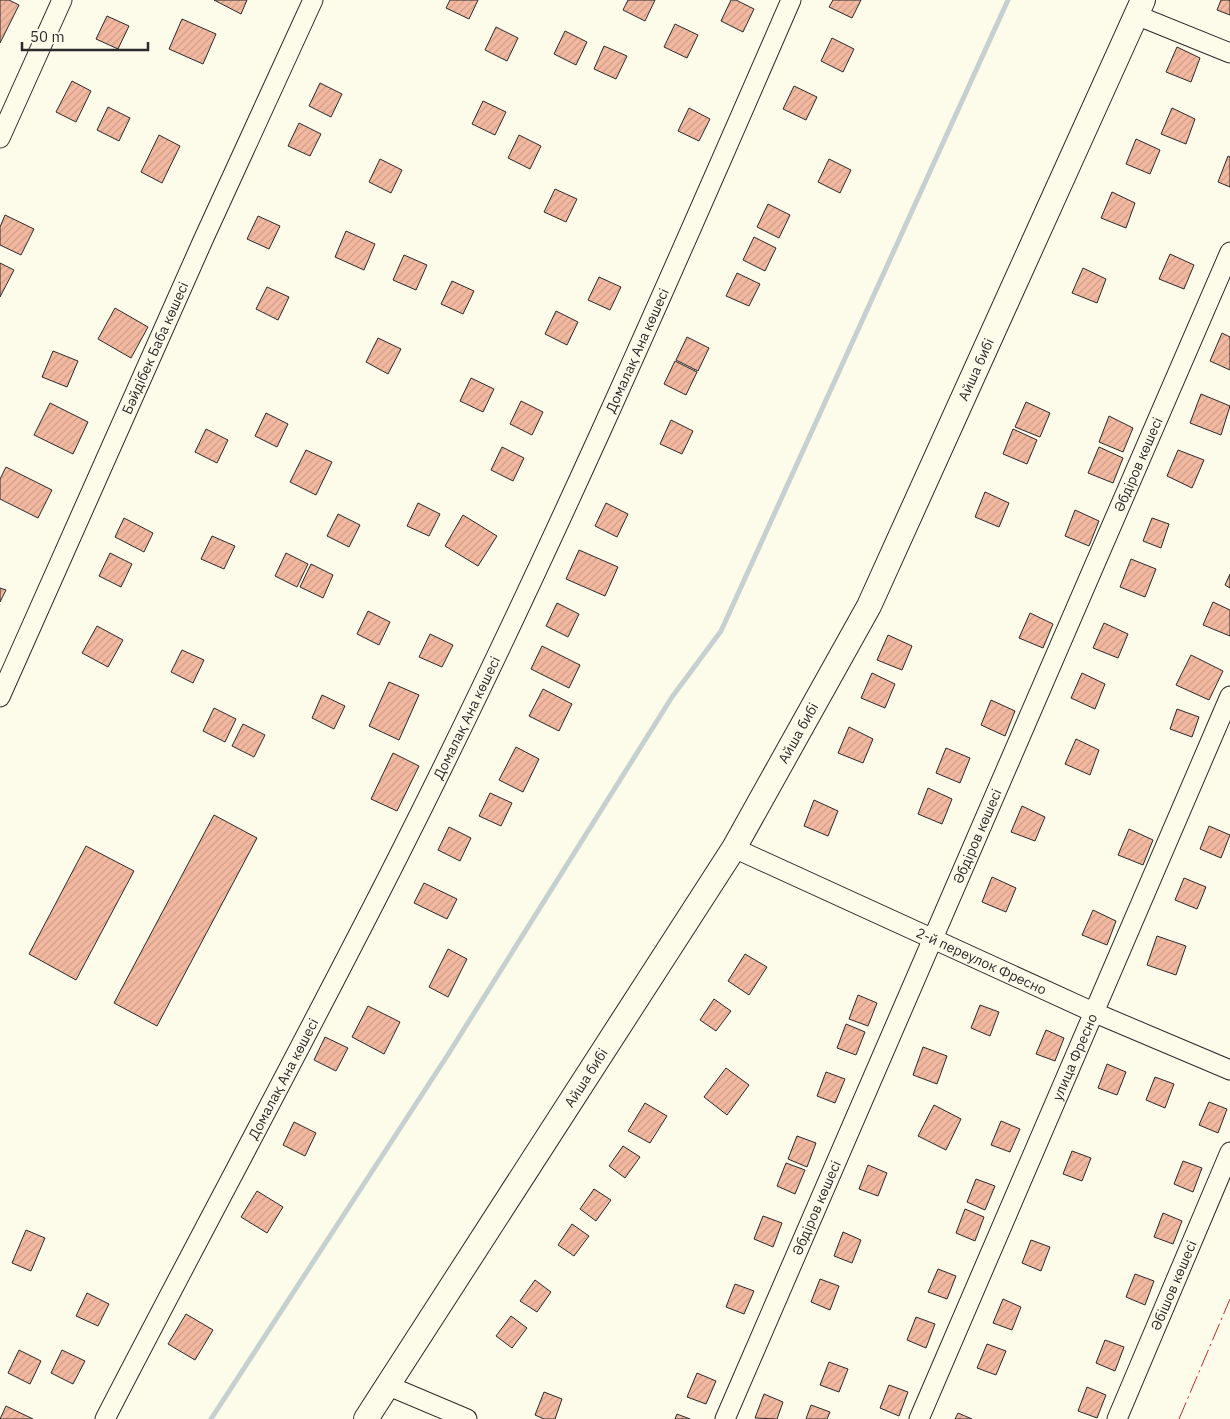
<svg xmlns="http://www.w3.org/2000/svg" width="1230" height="1419" font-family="'IBM Plex Sans',sans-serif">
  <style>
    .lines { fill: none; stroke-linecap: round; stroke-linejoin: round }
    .stream { stroke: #c7d0d0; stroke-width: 5 }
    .building { fill: url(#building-hatch); stroke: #2b2b2b }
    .minor-casing { stroke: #2b2b2b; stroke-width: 21 }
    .major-casing { stroke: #2b2b2b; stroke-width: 26 }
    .minor { stroke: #fdfbea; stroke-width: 19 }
    .major { stroke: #fdfbea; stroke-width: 24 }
    .power { stroke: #c62828; stroke-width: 1; stroke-dasharray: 18 4 2.5 4; stroke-linecap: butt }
    .labels { text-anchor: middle; stroke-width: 4; stroke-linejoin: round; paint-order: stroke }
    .street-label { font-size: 14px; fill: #2b2b2b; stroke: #fdfbea }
  </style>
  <defs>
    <pattern id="building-hatch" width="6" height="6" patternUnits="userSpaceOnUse" patternTransform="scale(1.25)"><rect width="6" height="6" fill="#f2b8a0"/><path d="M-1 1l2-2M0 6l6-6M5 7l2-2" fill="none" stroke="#d09e8a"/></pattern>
  </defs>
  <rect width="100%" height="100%" fill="#fdfbea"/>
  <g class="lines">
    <path class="stream" d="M211 1419 449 1053 672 697 721 631 1008 0"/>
  </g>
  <path class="building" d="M0 0H9L19 5 0 43Z
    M214 0H247L241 14Z
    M450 0H478L469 19 446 8Z
    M628 0H655L645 21 623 10Z
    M731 0H736L754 9 743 32 721 21Z
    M833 0H861L852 18 829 7Z
    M1221 0H1230V15L1217 10Z
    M107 16 129 26 118 49 96 39Z
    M182 19 216 34 203 64 169 49Z
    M675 24 698 35 687 58 664 47Z
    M496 27 518 38 507 61 485 50Z
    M565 31 587 42 576 65 554 54Z
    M832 38 854 49 843 72 821 61Z
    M604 46 627 56 616 79 594 69Z
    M1177 47 1200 58 1191 82 1166 72Z
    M72 81 91 91 76 122 56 112Z
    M320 83 342 94 331 117 309 106Z
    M794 86 817 97 806 120 783 109Z
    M483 101 506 112 495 135 472 124Z
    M108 107 130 118 119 141 97 130Z
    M689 108 710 119 699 141 678 131Z
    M1172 108 1195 119 1186 144 1161 134Z
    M299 123 321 134 310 156 288 146Z
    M159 135 180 146 162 183 141 172Z
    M519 135 541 146 530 169 508 158Z
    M1136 139 1160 150 1150 174 1126 164Z
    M1228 156 1230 157V187L1218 182Z
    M380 159 402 170 391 193 369 182Z
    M829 159 851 170 840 193 818 182Z
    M555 189 577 199 566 222 544 212Z
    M1112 192 1135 203 1126 228 1101 218Z
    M768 204 790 215 779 238 757 227Z
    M5 215 34 229 21 255 0 245V227Z
    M258 216 280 226 269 249 247 239Z
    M346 231 375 244 364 270 335 257Z
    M754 237 776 248 765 271 743 260Z
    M1170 254 1194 265 1184 289 1159 279Z
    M404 255 427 265 416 290 393 280Z
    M0 263 14 270 0 297Z
    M1083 268 1106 279 1097 303 1072 293Z
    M737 273 760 284 749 306 726 296Z
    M599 277 621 287 610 310 588 300Z
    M452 281 474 291 463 314 441 304Z
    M267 287 289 297 278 320 256 309Z
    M115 308 148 327 131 358 98 339Z
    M556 311 578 322 567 345 545 334Z
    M1222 333 1230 337V370L1210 361Z
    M687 337 709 348 698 371 676 360Z
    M378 338 401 349 388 374 366 362Z
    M53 351 78 361 67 387 42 377Z
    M675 361 697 372 686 395 664 384Z
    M471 378 494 389 483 412 460 401Z
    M1201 394 1230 406 1221 435 1190 423Z
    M521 401 543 412 532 435 510 424Z
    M1026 402 1050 413 1040 437 1015 427Z
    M50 403 88 422 73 454 34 435Z
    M266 413 288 424 277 447 255 436Z
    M1109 416 1133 428 1123 452 1099 442Z
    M671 420 693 431 682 454 660 444Z
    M206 429 228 440 217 463 195 452Z
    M1013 429 1037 440 1027 464 1003 454Z
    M502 447 524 458 513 481 491 470Z
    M1099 447 1123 458 1113 483 1088 473Z
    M306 450 332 462 316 495 290 482Z
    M1178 450 1204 460 1192 488 1167 476Z
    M6 467 52 490 38 518 0 499V479Z
    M985 492 1009 503 999 527 975 517Z
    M418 503 440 514 429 536 407 526Z
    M606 503 628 514 617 537 595 526Z
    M1075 510 1099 521 1089 546 1065 536Z
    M338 514 360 525 349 547 327 536Z
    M463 515 497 536 478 566 445 546Z
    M124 518 153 533 144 552 115 537Z
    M1152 518 1169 524 1161 548 1143 541Z
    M212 536 235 546 224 569 201 559Z
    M579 550 618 567 605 596 566 579Z
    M110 553 132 564 121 587 99 576Z
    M286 553 308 564 297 587 275 576Z
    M1131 559 1156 569 1145 597 1120 587Z
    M311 564 333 575 323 598 300 587Z
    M1230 574V588L1225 585Z
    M0 588 6 590 0 602Z
    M1213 602 1230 610V636L1203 625Z
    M557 603 579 614 568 637 546 626Z
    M368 611 390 622 379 645 357 634Z
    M1030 613 1053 624 1043 648 1019 638Z
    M1104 623 1128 634 1118 658 1093 648Z
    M97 626 123 640 108 667 82 653Z
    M430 634 453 645 442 667 419 657Z
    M888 635 912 646 902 670 877 660Z
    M542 646 580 665 569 688 531 669Z
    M182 650 204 660 193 683 171 672Z
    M1191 655 1223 671 1209 700 1176 685Z
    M872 673 895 684 885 708 861 698Z
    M1082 673 1105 684 1095 709 1071 698Z
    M389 682 419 695 399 740 369 726Z
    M543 689 572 704 559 731 529 716Z
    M322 695 345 706 334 729 312 718Z
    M991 700 1015 711 1005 736 981 725Z
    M214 708 236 719 225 742 203 731Z
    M1177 709 1199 717 1192 737 1170 729Z
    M243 724 265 735 254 757 232 746Z
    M849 727 873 739 863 763 838 753Z
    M1076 739 1099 750 1090 775 1065 764Z
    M516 747 539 759 523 792 499 780Z
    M946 748 970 758 960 783 936 773Z
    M393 753 419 766 397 811 371 799Z
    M928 788 952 799 942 824 918 814Z
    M490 793 512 803 501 826 479 816Z
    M814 800 838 811 828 836 804 826Z
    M1022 806 1045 817 1035 841 1011 832Z
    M214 815 257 838 157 1026 114 1003Z
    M1209 826 1230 835 1221 858 1200 849Z
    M449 827 471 838 460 861 438 850Z
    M1129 829 1153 840 1143 865 1118 855Z
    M86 846 134 871 76 980 29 954Z
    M992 877 1016 888 1006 912 982 902Z
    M1184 878 1206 887 1197 909 1175 900Z
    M424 883 457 899 447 919 414 903Z
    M1093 910 1116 921 1107 945 1082 935Z
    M1157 936 1186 946 1176 975 1147 965Z
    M448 949 467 959 448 997 429 987Z
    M745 954 767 967 749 995 728 981Z
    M858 995 877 1003 868 1026 849 1019Z
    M714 999 731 1011 716 1031 700 1020Z
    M980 1005 999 1012 990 1036 971 1028Z
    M368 1006 400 1022 384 1054 352 1037Z
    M846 1024 865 1032 856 1055 837 1048Z
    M1046 1030 1064 1038 1055 1061 1036 1054Z
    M325 1037 348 1048 336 1071 314 1060Z
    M923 1047 947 1056 937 1084 913 1075Z
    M1107 1064 1126 1072 1117 1095 1098 1088Z
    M726 1068 749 1085 727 1115 704 1097Z
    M826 1072 845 1079 835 1103 817 1096Z
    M1155 1077 1174 1084 1165 1108 1146 1100Z
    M1209 1102 1227 1109 1218 1133 1199 1125Z
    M645 1103 667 1116 650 1143 628 1131Z
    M934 1105 961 1119 946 1150 918 1136Z
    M1001 1121 1020 1129 1010 1152 991 1145Z
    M294 1122 316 1133 305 1156 283 1145Z
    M797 1136 816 1143 807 1167 788 1159Z
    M623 1146 640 1157 625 1178 609 1166Z
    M1072 1151 1091 1158 1082 1181 1063 1174Z
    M1183 1161 1202 1168 1193 1192 1174 1184Z
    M786 1163 805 1170 795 1194 777 1186Z
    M868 1165 887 1173 878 1196 859 1189Z
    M976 1179 995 1186 985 1210 967 1202Z
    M594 1189 611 1200 596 1221 580 1209Z
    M257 1191 283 1207 267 1233 241 1217Z
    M965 1209 984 1217 975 1241 956 1233Z
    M1163 1213 1182 1221 1173 1244 1154 1237Z
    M763 1216 782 1223 773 1247 754 1239Z
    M572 1224 589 1236 574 1256 558 1245Z
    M26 1230 45 1238 31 1271 12 1263Z
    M843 1232 861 1240 852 1263 834 1256Z
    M1031 1240 1050 1247 1041 1271 1022 1263Z
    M938 1269 956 1276 947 1299 928 1292Z
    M1135 1274 1154 1281 1145 1305 1126 1297Z
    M820 1279 839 1286 830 1310 811 1302Z
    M535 1280 551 1292 537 1312 520 1301Z
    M735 1284 754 1291 744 1314 726 1307Z
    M87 1293 109 1304 98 1326 76 1316Z
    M1003 1299 1021 1307 1012 1330 993 1323Z
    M186 1314 213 1330 195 1360 168 1344Z
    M511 1316 527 1328 512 1348 496 1336Z
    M916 1317 935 1324 926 1348 907 1340Z
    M1105 1340 1124 1347 1115 1371 1096 1363Z
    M987 1344 1006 1351 996 1375 977 1368Z
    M19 1350 41 1361 30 1384 8 1373Z
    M62 1350 85 1361 73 1384 51 1373Z
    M829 1362 848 1369 839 1392 820 1385Z
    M697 1373 716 1381 706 1404 687 1397Z
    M889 1385 908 1392 899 1416 880 1408Z
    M1087 1387 1106 1395 1097 1418 1078 1411Z
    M544 1392 562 1399 555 1419H544L535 1415Z
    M764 1394 783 1402 777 1419 755 1418Z
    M811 1405 830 1412 827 1419H806Z
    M6 1406 33 1419H0Z
    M958 1413 972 1419H955Z
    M677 1414 690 1419H675Z"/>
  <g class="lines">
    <g class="minor-casing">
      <g id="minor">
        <path d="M1136 15 1230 53"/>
        <path d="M0 138 62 0"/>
        <path id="s1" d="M0 697 204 238 313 0"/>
        <path id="s2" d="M734 848 1093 1012 1230 1070"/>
        <path d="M389 1386 467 1419"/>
        <path id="s3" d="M105 1419C202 1231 303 1045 398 857 540 576 666 288 791 0"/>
        <path id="s4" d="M725 1419 1230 252"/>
        <path id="s5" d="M919 1419 1230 696"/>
        <path id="s6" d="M1117 1419 1230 1152"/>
      </g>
    </g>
    <g class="major-casing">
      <g id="major">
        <path id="s7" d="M366 1419 734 848 869 606 1143 0"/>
      </g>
    </g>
    <use href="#minor" class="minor"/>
    <use href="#major" class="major"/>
    <path class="power" d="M1179 1419 1230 1299"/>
  </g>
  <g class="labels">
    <g class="street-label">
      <text dy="5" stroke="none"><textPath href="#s1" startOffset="382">Бәйдібек Баба көшесі</textPath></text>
      <text dy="5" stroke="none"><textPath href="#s3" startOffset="1194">Домалақ Ана көшесі</textPath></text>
      <text dy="5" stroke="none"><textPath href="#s7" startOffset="1216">Айша бибі</textPath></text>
      <text dy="5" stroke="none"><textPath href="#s4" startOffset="1040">Әбдіров көшесі</textPath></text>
      <text dy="5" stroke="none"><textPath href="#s3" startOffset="789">Домалақ Ана көшесі</textPath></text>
      <text dy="5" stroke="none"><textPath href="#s7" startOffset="811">Айша бибі</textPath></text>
      <text dy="5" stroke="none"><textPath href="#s4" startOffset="635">Әбдіров көшесі</textPath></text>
      <text dy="5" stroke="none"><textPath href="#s2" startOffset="272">2-й переулок Фресно</textPath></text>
      <text dy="5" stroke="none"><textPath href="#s5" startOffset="394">улица Фресно</textPath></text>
      <text dy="5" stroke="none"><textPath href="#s3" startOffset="384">Домалақ Ана көшесі</textPath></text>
      <text dy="5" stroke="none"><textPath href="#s7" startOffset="406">Айша бибі</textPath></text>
      <text dy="5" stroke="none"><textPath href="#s4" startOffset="230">Әбдіров көшесі</textPath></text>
      <text dy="5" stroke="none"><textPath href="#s6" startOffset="145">Әбішов көшесі</textPath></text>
    </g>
  </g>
  <path d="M22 42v8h126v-8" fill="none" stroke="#2b2b2b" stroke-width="2.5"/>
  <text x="30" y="42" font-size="15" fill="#2b2b2b" stroke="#fdfbea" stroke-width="4" paint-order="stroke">50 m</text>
</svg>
